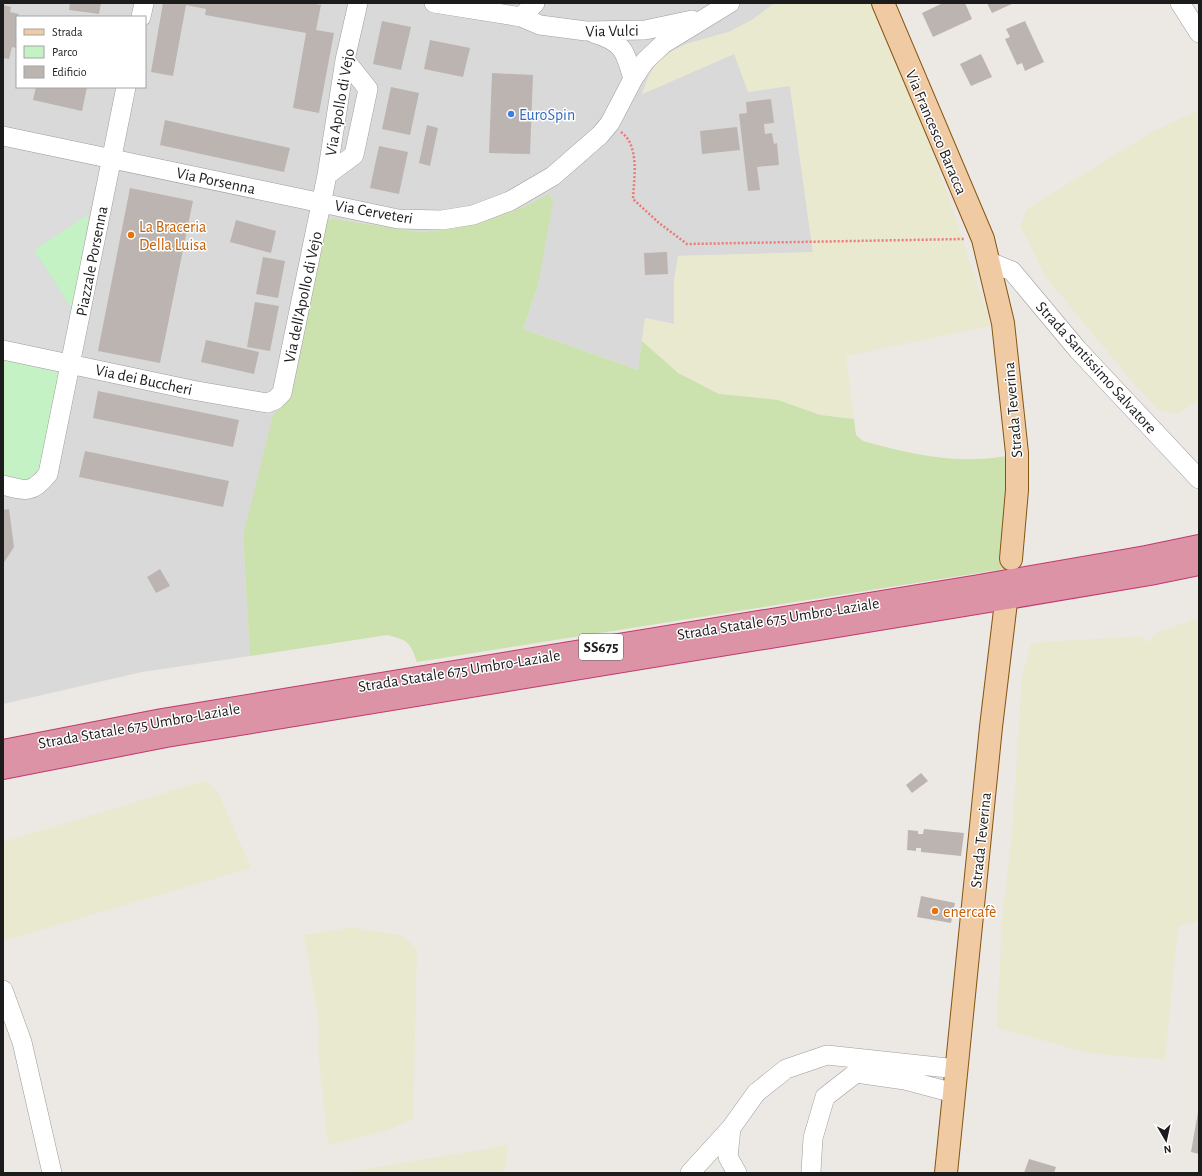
<svg xmlns="http://www.w3.org/2000/svg" width="1202" height="1176" font-family="'Alegreya Sans',sans-serif">
  <style>
    .residential { fill: #dad9d9; fill-rule: evenodd }
    .farmland { fill: #e9e9d0 }
    .grass { fill: #cbe1ae }
    .park { fill: #c4f2c4 }
    .parking { fill: #dcdcdc }
    .building { fill: #bcb4b0 }
    .lines { fill: none; stroke-linecap: round; stroke-linejoin: round }
    .minor-casing { stroke: #9d9d9d; stroke-width: 20 }
    .major-casing { stroke: #835511; stroke-width: 24 }
    .highway-casing { stroke: #c23871; stroke-width: 24 }
    .path { stroke: #e97a77; stroke-width: 2.5; stroke-dasharray: 2 2; stroke-linecap: butt }
    .minor { stroke: #fff; stroke-width: 19 }
    .major { stroke: #f0caa3; stroke-width: 22 }
    .highway { stroke: #db93a5; stroke-width: 22 }
    .shop-dot { fill: #3f7fe0; stroke: #fff; stroke-width: 1.5 }
    .food-dot { fill: #e8710a; stroke: #fff; stroke-width: 1.5 }
    .labels { text-anchor: middle; stroke-width: 3; stroke-linejoin: round; paint-order: stroke }
    .shield { fill: #fff; stroke: #606060; stroke-width: 1 }
    .shield-label { font-size: 15px; font-weight: bold; fill: #1c1c1c }
    .street-label { font-size: 16px; fill: #1c1c1c; stroke: #fff }
    .shop-label { font-size: 16px; fill: #366cbe; stroke: #fff; text-anchor: start }
    .food-label { font-size: 16px; fill: #c56008; stroke: #fff; text-anchor: start }
  </style>
  <rect width="100%" height="100%" fill="#ece8e3"/>
  <path class="residential" d="M3 3H775L752 20 729 32 686 44 658 62 650 73 642 94 734 54 790 86 813 253 678 256 674 282V324L645 318 638 370 523 329 538 285 549 194 526 206 482 222 451 229 420 232 327 218 293 386 286 402 243 536 250 656 142 672 3 704ZM17 17H145V87H17Z"/>
  <path class="farmland" d="M775 3H878L948 196 991 326 846 356 854 419 820 415 778 400 719 394 678 373 642 341 645 318 674 324V282L678 256 813 252 790 86 748 92 734 54 642 94 650 73 658 62 672 51 686 44 729 32 752 20Z
    M1199 110V401L1176 414 1159 410 1135 385 1045 276 1020 225 1027 209 1152 132Z
    M1199 618V922L1178 926 1165 1060 1089 1053 997 1028 1002 920 1012 835 1022 677 1031 643 1142 636 1146 643 1158 632Z
    M205 781 218 792 251 868 3 941V842Z
    M352 927 403 936 417 949 413 1119 386 1131 328 1145 318 1051 319 1025 304 935Z
    M508 1145 504 1173H342Z"/>
  <path class="grass" d="M549 194 553 202 538 285 523 329 638 370 642 341 678 373 719 394 778 400 820 415 854 419 856 435 863 441C910 454 957 465 1006 456L1008 485 1004 569 417 662C410 642 408 640 387 635L250 656 243 536 273 415 286 402 293 386 327 218 420 232 451 229 482 222 526 206Z"/>
  <path class="park" d="M89 214 73 311 34 250Z
    M3 360 58 372 62 379 43 472 28 481 3 476Z"/>
  <path class="parking" d="M4 146 100 165 89 214 34 250 73 311 64 353 3 341V154Z"/>
  <path class="building" d="M70 3H101L99 14 69 10Z
    M163 3H310L321 5 316 30 334 33 319 113 293 108 306 33 205 15 206 9 186 5 173 76 151 72Z
    M943 3H965L972 19 933 37 922 13Z
    M987 3H1014L992 13Z
    M3 5 11 7 10 12 19 14 17 17V41L16 48 12 47 9 59 3 58Z
    M382 21 411 27 401 70 373 64Z
    M1025 21 1044 62 1025 71 1022 63 1017 65 1005 39 1010 37 1006 29Z
    M430 40 470 48 463 77 424 69Z
    M981 54 992 77 971 86 960 64Z
    M492 73 533 75 530 154 489 153Z
    M36 87H87L82 111 33 100Z
    M391 87 419 93 410 135 382 129Z
    M771 99 774 123 764 124 765 134 772 133 774 144 777 143 779 165 757 167 760 190 748 191 739 114 747 113 746 102Z
    M165 120 290 148 284 172 160 145Z
    M427 125 438 128 430 166 419 163Z
    M737 127 740 150 702 154 700 131Z
    M379 146 408 152 399 194 370 188Z
    M130 188 193 201 160 363 98 351Z
    M236 220 276 231 271 253 230 242Z
    M667 252 668 274 645 275 644 253Z
    M263 257 285 261 278 298 256 294Z
    M255 302 279 306 270 351 247 347Z
    M206 340 259 352 254 374 201 362Z
    M98 391 239 420 233 447 93 418Z
    M85 451 229 481 223 507 79 477Z
    M9 509 14 547 3 564V510Z
    M160 569 170 586 156 593 147 577Z
    M921 773 928 781 912 793 906 785Z
    M924 829 964 833 961 856 921 852V848H916V851L907 850 908 830 918 831V834H923Z
    M921 896 955 903 951 923 917 917Z
    M1198 1112H1199V1154L1191 1152Z
    M1029 1159 1056 1167 1054 1173H1024Z"/>
  <g class="lines">
    <g class="minor-casing">
      <path id="minor" d="M434 3 521 17 540 25 586 31 645 30 692 20
        M1180 3 1199 33
        M141 17 144 3
        M521 17 535 3
        M593 33C623 42 625 50 633 79
        M3 136 398 219 442 220 473 215 510 201 553 176 600 135 610 123 633 79 645 61 663 44 730 3
        M327 175 354 155 368 89 345 60
        M990 262 1012 271 1078 350 1199 479
        M3 350 192 390 267 403 275 400 282 393 327 175 345 60 358 3
        M3 485C26 491 32 494 48 474 75 345 99 216 126 87
        M3 990 22 1042 52 1173
        M731 1128 728 1157 737 1173
        M811 1172 813 1138 825 1097 856 1073 905 1080 954 1093
        M690 1173 731 1128 756 1093 786 1069 827 1055 957 1069"/>
    </g>
    <g class="major-casing">
      <path id="major" d="M883 3 983 239 1003 323 1017 453V490L1011 559
        M946 1173 991 727 1006 602"/>
    </g>
    <g class="highway-casing">
      <path id="highway" d="M3 751 162 720 979 586 1146 557 1199 546
        M3 768 166 736 983 602 1150 574 1199 564"/>
    </g>
    <path class="path" d="M621 132C640 146 634 178 633 199L659 223 687 244 964 239"/>
    <use href="#minor" class="minor"/>
    <use href="#major" class="major"/>
    <use href="#highway" class="highway"/>
  </g>
  <circle class="shop-dot" cx="511" cy="114" r="4"/>
  <g class="food-dot">
    <circle cx="131" cy="235" r="4"/>
    <circle cx="935" cy="911" r="4"/>
  </g>
  <g class="labels">
    <rect class="shield" x="579" y="634" width="44" height="26" rx="3"/>
    <g class="shield-label">
      <text x="601" y="652">SS675</text>
    </g>
    <g class="street-label">
      <text transform="translate(612 30) rotate(-1)" y="6">Via Vulci</text>
      <text transform="translate(339 102) rotate(-80)" y="6">Via Apollo di Vejo</text>
      <text transform="translate(937 132) rotate(67)" y="6">Via Francesco Baracca</text>
      <text transform="translate(216 180) rotate(12)" y="6">Via Porsenna</text>
      <text transform="translate(374 211) rotate(10)" y="6">Via Cerveteri</text>
      <text transform="translate(91 261) rotate(-79)" y="6">Piazzale Porsenna</text>
      <text transform="translate(302 297) rotate(-78)" y="6">Via dell'Apollo di Vejo</text>
      <text transform="translate(1097 367) rotate(48)" y="6">Strada Santissimo Salvatore</text>
      <text transform="translate(144 379) rotate(12)" y="6">Via dei Buccheri</text>
      <text transform="translate(1012 410) rotate(-95)" y="6">Strada Teverina</text>
      <text transform="translate(778 618) rotate(-9)" y="6">Strada Statale 675 Umbro-Laziale</text>
      <text transform="translate(459 670) rotate(-9)" y="6">Strada Statale 675 Umbro-Laziale</text>
      <text transform="translate(139 725) rotate(-10)" y="6">Strada Statale 675 Umbro-Laziale</text>
      <text transform="translate(980 840) rotate(-84)" y="6">Strada Teverina</text>
    </g>
    <g class="shop-label">
      <text x="519" y="120">EuroSpin</text>
    </g>
    <g class="food-label">
      <text x="139" y="232">La Braceria<tspan x="139" dy="18">Della Luisa</tspan></text>
      <text x="943" y="917">enercafè</text>
    </g>
  </g>
  <rect width="1202" height="1176" fill="none" stroke="#1c1c1c" stroke-width="8"/>
  <rect x="16" y="16" width="130" height="72" fill="#ffffff" stroke="#a4a4a4"/>
  <rect x="24" y="29" width="20" height="6" fill="#f0caa3" stroke="#a4a4a4"/>
  <text x="52" y="36" font-size="12" fill="#1c1c1c">Strada</text>
  <rect x="24" y="46" width="20" height="12" fill="#c4f2c4" stroke="#a4a4a4"/>
  <text x="52" y="56" font-size="12" fill="#1c1c1c">Parco</text>
  <rect x="24" y="66" width="20" height="12" fill="#bcb4b0" stroke="#a4a4a4"/>
  <text x="52" y="76" font-size="12" fill="#1c1c1c">Edificio</text>
  <g transform="translate(1166 1140) rotate(171)" stroke="#ffffff" stroke-width="3" paint-order="stroke">
  <path d="M0-3L7 15L0 10L-7 15Z" fill="#1c1c1c"/>
  <text y="-6" font-size="11" font-weight="bold" text-anchor="middle" fill="#1c1c1c">N</text>
  </g>
</svg>
